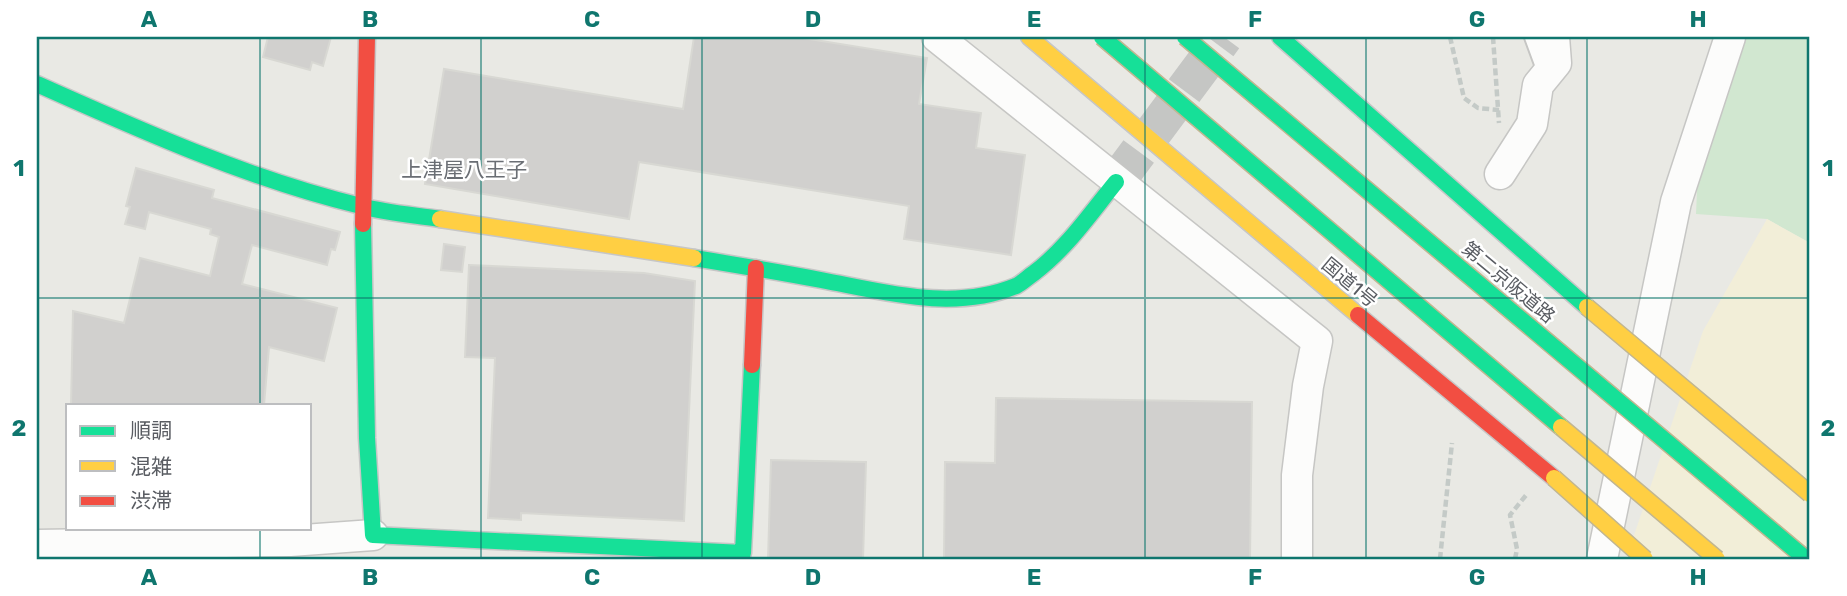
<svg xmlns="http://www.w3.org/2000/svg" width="1847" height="596" font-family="Rubik,'Noto Sans JP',sans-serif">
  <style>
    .green { fill: #d1e7d0 }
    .sand { fill: #f2eed8 }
    .building { fill: #d1d0ce; stroke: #d8d8d3; stroke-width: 2 }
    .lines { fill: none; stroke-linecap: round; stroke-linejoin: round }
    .secondary-tunnel { stroke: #c5c6c4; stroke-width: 38; stroke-dasharray: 38 19; stroke-linecap: butt }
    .lane-casing { stroke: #c6c6c4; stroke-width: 18 }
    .street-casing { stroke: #c6c6c4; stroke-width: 33 }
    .fast-casing { stroke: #c6c6c6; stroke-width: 19 }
    .slow-casing { stroke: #c6c6c6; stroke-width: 19 }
    .jam-casing { stroke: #c6c6c6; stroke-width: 19 }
    .path { stroke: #c4cac7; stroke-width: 4.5; stroke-dasharray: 7 3.5; stroke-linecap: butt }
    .lane { stroke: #fcfcfb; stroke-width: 14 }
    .street { stroke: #fcfcfb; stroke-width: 30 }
    .fast { stroke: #16e098; stroke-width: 16 }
    .slow { stroke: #ffcf43; stroke-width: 16 }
    .jam { stroke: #f24e42; stroke-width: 16 }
    .fast-bridge-casing { stroke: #c1b691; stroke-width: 19; stroke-linecap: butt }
    .slow-bridge-casing { stroke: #c1b691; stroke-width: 19; stroke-linecap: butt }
    .fast-bridge { stroke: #16e098; stroke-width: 16 }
    .slow-bridge { stroke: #ffcf43; stroke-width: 16 }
    .grid { fill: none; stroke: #0f766e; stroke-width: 2; stroke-opacity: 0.55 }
    .labels { text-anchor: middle; stroke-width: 5; stroke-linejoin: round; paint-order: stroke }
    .street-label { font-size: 19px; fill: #595c62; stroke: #fff }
    .neighbourhood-label { font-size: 21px; fill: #6a6e74; stroke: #fff }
    .neatline { fill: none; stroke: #0f766e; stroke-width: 2.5 }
    .grid-label { font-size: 23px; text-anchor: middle; font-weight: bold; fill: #0f766e }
  </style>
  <rect width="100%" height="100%" fill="#e9e9e4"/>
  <path class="green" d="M1747 37H1810V243L1767 219 1696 214 1698 168Z"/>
  <path class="sand" d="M1767 219 1810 243V559H1626L1703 331Z"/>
  <path class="building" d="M268 37H331L323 66 312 62 310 70 263 57Z
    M694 37H797L927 58 919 104 981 113 976 148 1025 155 1011 255 904 239 909 206 639 162 629 219 425 184 444 69 683 109Z
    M136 168 214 190 212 198 340 232 335 250 331 249 327 265 252 245 242 284 337 308 324 361 269 347 264 405H71L73 311 124 323 140 258 210 276 219 237 210 234 211 229 149 212 145 229 125 224 130 207 126 206Z
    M444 244 465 247 462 272 441 270Z
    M469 265 644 273 695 281 684 521 521 513V520L488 518 495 358 465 357Z
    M996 398 1252 402 1250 559H944L945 462 995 463Z
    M771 460 866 462 863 559H768Z"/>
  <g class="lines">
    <path class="secondary-tunnel" d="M1116 182 1224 37"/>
    <g class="lane-casing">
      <path id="lane" d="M1532 37 1546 75"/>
    </g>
    <g class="street-casing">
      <path id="street" d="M937 37 1317 341 1308 386 1297 475V559
        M1500 174 1532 124 1538 85 1556 63 1554 37
        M37 545 290 541 373 535
        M1602 559 1676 202 1730 37"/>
    </g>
    <g class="fast-casing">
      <path id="fast" d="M1280 37 1587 307
        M37 84C142 131 249 179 361 206 386 213 414 215 440 219
        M363 224 367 438 373 535 743 553 752 365
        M694 258C737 265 779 272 821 280 885 292 953 312 1016 286 1022 283 1028 277 1034 273 1067 248 1090 214 1116 182"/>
    </g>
    <g class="slow-casing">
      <path id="slow" d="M1029 37 1358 315
        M440 219 694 258"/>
    </g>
    <g class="jam-casing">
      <path id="jam" d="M363 224 367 37
        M1358 315 1554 478
        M752 365 756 268"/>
    </g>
    <path class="path" d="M1450 37 1464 98 1478 108 1499 110
      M1493 37 1499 123
      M1440 559 1452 443
      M1515 559 1517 549 1510 515 1527 494"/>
    <use href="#lane" class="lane"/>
    <use href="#street" class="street"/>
    <use href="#fast" class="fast"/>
    <use href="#slow" class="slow"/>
    <use href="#jam" class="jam"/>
    <g class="fast-bridge-casing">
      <path id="fast-bridge" d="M1102 37 1561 427
        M1185 37 1806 559"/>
    </g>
    <g class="slow-bridge-casing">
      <path id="slow-bridge" d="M1587 307 1810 494
        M1561 427 1717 559
        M1554 478 1645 559"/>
    </g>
    <use href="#fast-bridge" class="fast-bridge"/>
    <use href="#slow-bridge" class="slow-bridge"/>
  </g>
  <path class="grid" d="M260 37V405M481 37V559M702 37V559M923 37V559M1145 37V559M1366 37V559M1587 37V559M37 298H1810M260 528V559"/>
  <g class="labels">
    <g class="street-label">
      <text transform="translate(1350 282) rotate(40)" y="7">国道1号</text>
      <text transform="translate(1509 282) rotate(40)" y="7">第二京阪道路</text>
    </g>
    <g class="neighbourhood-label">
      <text x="464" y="177">上津屋八王子</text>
    </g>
  </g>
  <rect width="1847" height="596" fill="none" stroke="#ffffff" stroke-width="77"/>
  <rect x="66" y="404" width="245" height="126" fill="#ffffff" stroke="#bdbec0" stroke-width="2"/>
  <rect x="80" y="426" width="35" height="10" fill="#16e098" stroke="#bdbec0" stroke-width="2"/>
  <text x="130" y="438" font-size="21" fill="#595c62">順調</text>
  <rect x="80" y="461" width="35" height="10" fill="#ffcf43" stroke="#bdbec0" stroke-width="2"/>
  <text x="130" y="474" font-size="21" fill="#595c62">混雑</text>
  <rect x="80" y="496" width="35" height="10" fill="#f24e42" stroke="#bdbec0" stroke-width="2"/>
  <text x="130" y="508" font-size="21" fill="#595c62">渋滞</text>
  <rect x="38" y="38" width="1770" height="520" class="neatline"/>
  <g class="grid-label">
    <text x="149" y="27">A</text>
    <text x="370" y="27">B</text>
    <text x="592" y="27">C</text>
    <text x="813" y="27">D</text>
    <text x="1034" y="27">E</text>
    <text x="1255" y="27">F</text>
    <text x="1477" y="27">G</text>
    <text x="1698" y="27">H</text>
    <text x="19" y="176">1</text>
    <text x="1828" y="176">1</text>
    <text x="19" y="436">2</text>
    <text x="1828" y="436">2</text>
    <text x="149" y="585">A</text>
    <text x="370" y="585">B</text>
    <text x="592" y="585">C</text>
    <text x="813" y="585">D</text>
    <text x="1034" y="585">E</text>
    <text x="1255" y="585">F</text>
    <text x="1477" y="585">G</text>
    <text x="1698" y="585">H</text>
  </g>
</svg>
